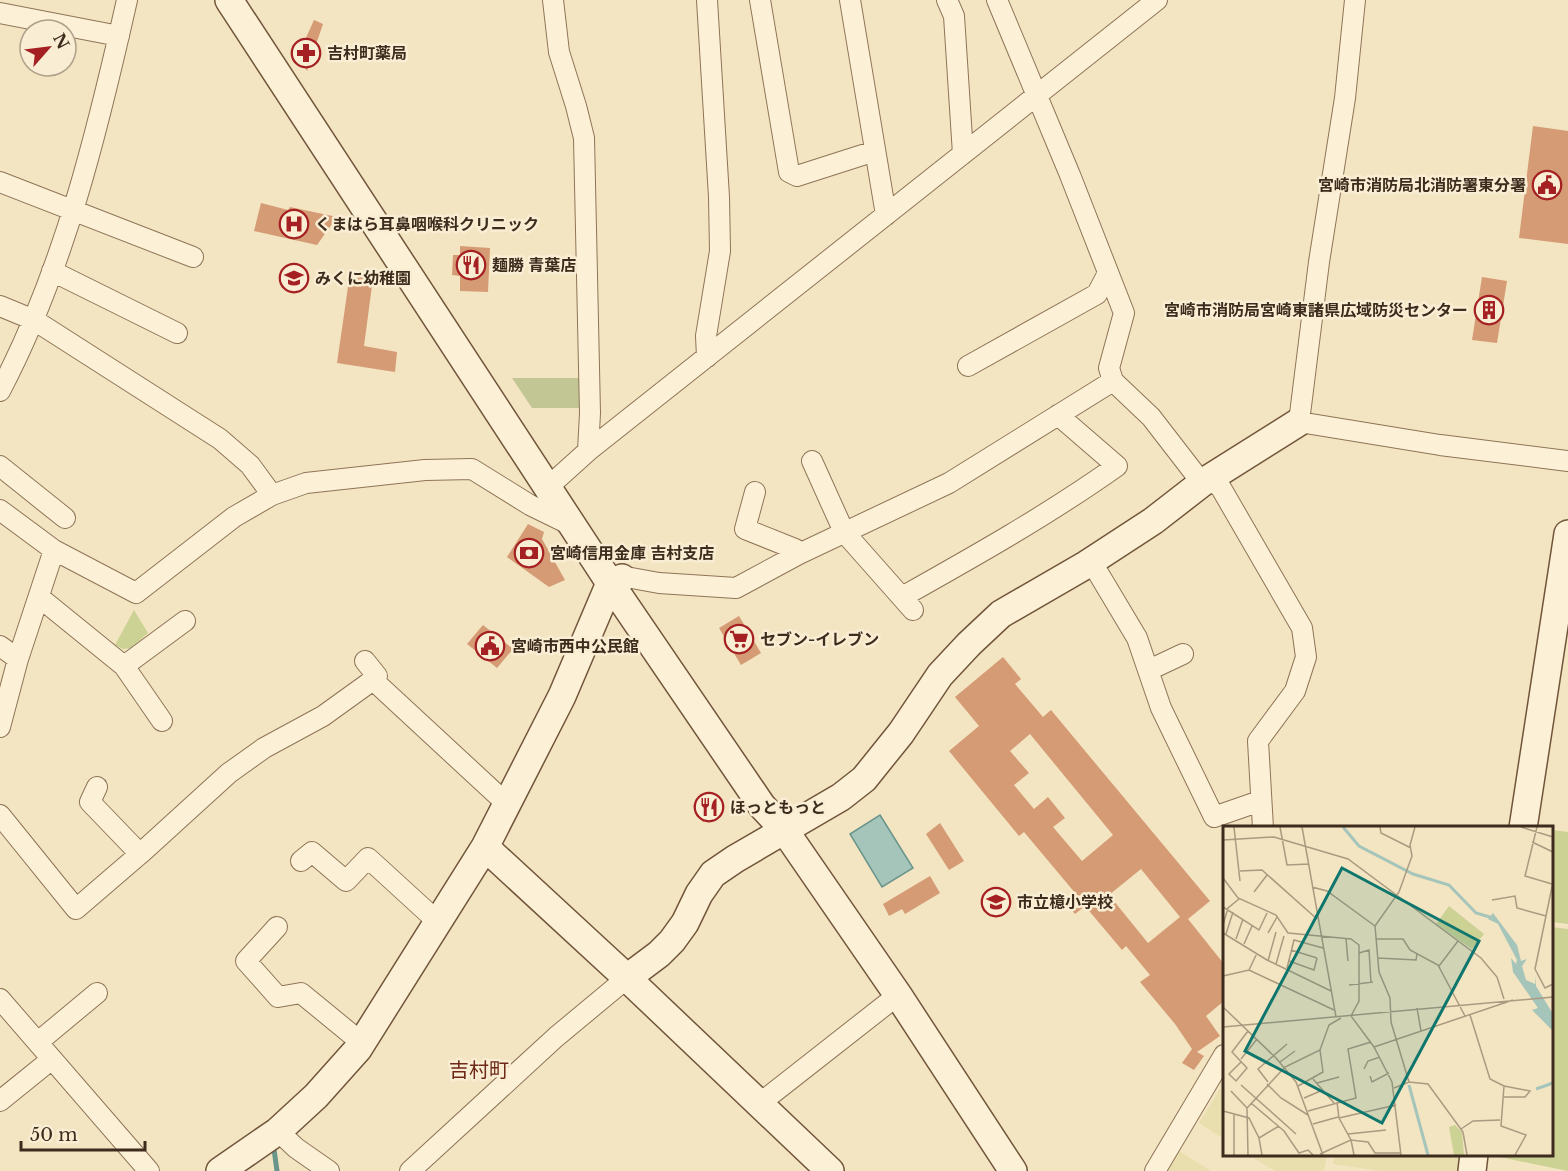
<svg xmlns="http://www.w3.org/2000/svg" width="1568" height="1171" font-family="'Libre Baskerville','Noto Sans JP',serif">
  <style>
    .farmland { fill: #e9dfae }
    .green { fill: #ccd294 }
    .cemetery { fill: #c1c694 }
    .water { fill: #a5c5bb; stroke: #6a958a; stroke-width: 1.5 }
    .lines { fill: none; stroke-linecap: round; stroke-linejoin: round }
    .stream { stroke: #6a958a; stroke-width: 5 }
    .building { fill: #d59b74; fill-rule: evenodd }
    .street-casing { stroke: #8f7457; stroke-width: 22 }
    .secondary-casing { stroke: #71553a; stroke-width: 30 }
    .street { stroke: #fcf1d7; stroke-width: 20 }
    .secondary { stroke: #fcf1d7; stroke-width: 27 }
    .labels { text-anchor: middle; stroke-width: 5; stroke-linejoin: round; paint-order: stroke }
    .poi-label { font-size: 16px; font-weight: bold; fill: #3d2c1d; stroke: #f9eed3; text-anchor: start }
    .quarter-label { font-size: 20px; fill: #6f2817; stroke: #f9eed3 }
    .inset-river { fill: none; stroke: #a5c5bb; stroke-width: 3 }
    .inset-road { fill: none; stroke: #aa9a80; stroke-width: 1.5 }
    .view { fill: #0f766e; fill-opacity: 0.15; stroke: #0f766e; stroke-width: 3 }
    .inset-edge { fill: none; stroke: #3d2c1d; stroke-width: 3 }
  </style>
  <rect width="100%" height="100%" fill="#f3e4c2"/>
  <path class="farmland" d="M1224 1088V1139L1199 1123 1220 1089Z
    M1179 1151 1211 1171H1166Z
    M1249 1155H1327L1324 1171H1275Z
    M1335 1155H1464L1461 1171H1381L1333 1164Z"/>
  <path class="green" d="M134 610 148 633 131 648 123 649 115 645Z
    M1552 830 1568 832V924L1552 922Z
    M1552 927 1568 929V1171L1490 1155 1552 1154Z"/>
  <path class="cemetery" d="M512 378H580V408H532Z"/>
  <path class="water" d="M880 815 913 868 882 887 850 834Z"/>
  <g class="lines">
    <path class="stream" d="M274 1149 277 1171"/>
  </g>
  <path class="building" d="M314 20 323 24 307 71 298 55 300 51 297 48 300 38 305 40Z
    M1533 126 1568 131V244L1519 238Z
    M261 203 288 210 290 207 337 217 317 245 254 231Z
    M460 246 490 248 488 292 460 291V276L452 275 453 255H460Z
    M350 273 373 278 364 346 397 352 395 372 337 363Z
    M1482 277 1507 281 1497 343 1472 340Z
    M528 524 544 532 542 539 565 580 549 587 507 557Z
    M739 616 761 653 741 665 719 628Z
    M483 625 513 649 497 668 467 644Z
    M1003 657 1021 679 1015 684 1043 717 1051 710 1210 901 1188 919 1224 964V1001L1206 1016 1220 1036 1197 1052 1204 1056 1194 1070 1182 1063 1192 1049 1175 1024 1140 982 1150 975 1126 946 1122 950 1085 906 1075 914 1066 903 1076 894 1024 832 1019 836 949 751 979 726 955 697ZM1030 734 1113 835 1082 861 1053 827 1065 818 1048 797 1034 809 1014 785 1029 773 1010 751ZM1141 869 1180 917 1148 943 1109 895Z
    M714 793 724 809 703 822 693 806Z
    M940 823 964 861 949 870 926 834Z
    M930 876 940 893 905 914 902 909 889 916 883 904Z"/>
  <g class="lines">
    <g class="street-casing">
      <path id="street" d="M553 0 559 52 576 106 584 138 590 413 588 451
        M707 0 719 197 720 251 706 336 707 357
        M760 0 789 172 797 176 875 151
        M850 0 886 215
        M947 0 954 16 963 154
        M997 0 1070 175 1124 313 1109 368 1113 381 1151 417 1202 483
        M1355 0 1345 98 1319 262 1299 422 1440 445 1568 461
        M0 13 119 36
        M0 182 193 257
        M52 271 177 333
        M0 306 34 320 220 439 250 465 272 495 306 483 425 470 472 469 530 505 571 525
        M968 366 1097 294 1108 273
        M0 391C64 269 97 133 127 0
        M812 461 844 532 913 610
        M0 466 65 518
        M1210 478 1221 488 1302 628 1306 657 1295 691 1258 741 1263 828
        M548 487 588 451 1157 0
        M755 492 745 529 795 549 799 554
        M0 510 54 550 136 593 234 517 272 495
        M1091 561 1137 638 1161 708 1214 817 1260 801
        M626 577 659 583 736 588 799 554 949 483 1113 381
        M39 597 124 666 162 721
        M902 597C975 556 1048 515 1117 466L1058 415
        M0 646 18 659
        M365 661 377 676 373 680
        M124 666 185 621
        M1149 670 1183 654
        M0 727 18 659 54 550
        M97 787 90 802 140 854
        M0 815 76 909 140 854 229 773 264 748 323 716 373 680 508 805
        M301 861 312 852 346 881 368 858 438 922
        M277 927 246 961 278 997 301 993 362 1043
        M0 999 149 1171
        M38 1042 97 993
        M0 1101 52 1059
        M759 1104 898 995
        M278 1131 296 1148 329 1171
        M410 1171 556 1037 627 978
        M1155 1171 1224 1055"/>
    </g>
    <g class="secondary-casing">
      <path id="secondary" d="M229 0 610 583 762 806 785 831 898 995 1013 1171
        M1523 828 1568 534
        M485 847 627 978 830 1171
        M627 978 659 954 672 941 685 923 699 894 713 874 735 859 841 797 864 779 901 733 940 675 969 644 1001 614 1084 566 1153 521 1202 483 1299 422
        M220 1171 278 1131 316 1096 358 1049 485 847 562 696 610 583 622 578
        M1472 1171 1474 1154"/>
    </g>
    <use href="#street" class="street"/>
    <use href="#secondary" class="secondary"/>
  </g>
  <defs>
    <g id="pharmacy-ring" transform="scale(1.5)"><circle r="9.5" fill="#f9eed3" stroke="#a52022" stroke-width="1.5"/><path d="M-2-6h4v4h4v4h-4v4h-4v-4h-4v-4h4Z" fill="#a52022"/></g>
    <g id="civic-ring" transform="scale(1.5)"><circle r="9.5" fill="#f9eed3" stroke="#a52022" stroke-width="1.5"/><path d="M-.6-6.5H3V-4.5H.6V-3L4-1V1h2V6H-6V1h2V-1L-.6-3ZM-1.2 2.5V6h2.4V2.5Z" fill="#a52022"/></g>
    <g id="hospital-ring" transform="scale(1.5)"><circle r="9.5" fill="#f9eed3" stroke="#a52022" stroke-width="1.5"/><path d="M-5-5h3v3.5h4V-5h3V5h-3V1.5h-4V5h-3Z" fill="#a52022"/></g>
    <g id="restaurant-ring" transform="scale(1.5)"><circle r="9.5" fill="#f9eed3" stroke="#a52022" stroke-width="1.5"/><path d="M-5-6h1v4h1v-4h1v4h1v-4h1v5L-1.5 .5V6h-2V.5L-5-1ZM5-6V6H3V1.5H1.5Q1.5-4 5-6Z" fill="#a52022"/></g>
    <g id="school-ring" transform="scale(1.5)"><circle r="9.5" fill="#f9eed3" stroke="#a52022" stroke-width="1.5"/><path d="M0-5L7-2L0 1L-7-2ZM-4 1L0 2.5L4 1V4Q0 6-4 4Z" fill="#a52022"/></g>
    <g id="building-ring" transform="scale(1.5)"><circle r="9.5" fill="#f9eed3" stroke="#a52022" stroke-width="1.5"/><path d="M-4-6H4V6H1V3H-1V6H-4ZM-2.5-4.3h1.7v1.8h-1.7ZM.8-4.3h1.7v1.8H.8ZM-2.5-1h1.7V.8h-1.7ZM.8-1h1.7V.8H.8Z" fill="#a52022"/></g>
    <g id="bank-ring" transform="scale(1.5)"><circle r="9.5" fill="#f9eed3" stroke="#a52022" stroke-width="1.5"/><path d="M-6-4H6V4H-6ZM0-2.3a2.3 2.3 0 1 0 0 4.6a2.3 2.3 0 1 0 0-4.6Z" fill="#a52022"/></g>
    <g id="supermarket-ring" transform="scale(1.5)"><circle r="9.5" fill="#f9eed3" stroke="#a52022" stroke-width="1.5"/><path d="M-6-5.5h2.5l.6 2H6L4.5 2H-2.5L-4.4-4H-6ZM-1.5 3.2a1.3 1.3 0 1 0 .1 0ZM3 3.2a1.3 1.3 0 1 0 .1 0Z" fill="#a52022"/></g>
  </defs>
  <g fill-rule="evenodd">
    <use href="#pharmacy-ring" x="306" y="53"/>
    <use href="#civic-ring" x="1547" y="185"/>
    <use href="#hospital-ring" x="294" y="224"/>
    <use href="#restaurant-ring" x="471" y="265"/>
    <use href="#school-ring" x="294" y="278"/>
    <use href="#building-ring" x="1489" y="310"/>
    <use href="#bank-ring" x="529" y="553"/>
    <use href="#supermarket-ring" x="739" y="639"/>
    <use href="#civic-ring" x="490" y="646"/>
    <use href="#restaurant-ring" x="709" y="807"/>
    <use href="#school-ring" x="996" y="902"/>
  </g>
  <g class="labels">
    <g class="poi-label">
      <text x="327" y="59">吉村町薬局</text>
      <text x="1526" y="191" text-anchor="end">宮崎市消防局北消防署東分署</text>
      <text x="315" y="230">くまはら耳鼻咽喉科クリニック</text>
      <text x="492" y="271">麺勝 青葉店</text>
      <text x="315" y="284">みくに幼稚園</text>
      <text x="1468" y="316" text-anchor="end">宮崎市消防局宮崎東諸県広域防災センター</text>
      <text x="550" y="559">宮崎信用金庫 吉村支店</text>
      <text x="760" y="645">セブン-イレブン</text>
      <text x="511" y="652">宮崎市西中公民館</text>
      <text x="730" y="813">ほっともっと</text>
      <text x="1017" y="908">市立檍小学校</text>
    </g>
    <g class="quarter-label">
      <text x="479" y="1077">吉村町</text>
    </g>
  </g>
  <g transform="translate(1223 826)">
    <rect width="330" height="330" fill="#f3e4c2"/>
    <path d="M226 80 261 108 249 123 213 98ZM232 299 239 306 241 329H231L226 301Z" fill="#ccd294"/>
    <path d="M270 87 294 119 298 135 304 133 299 140 303 154 312 158V150L313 160 330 188V205L309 184 315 182 290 146 288 132 293 138 294 134 275 98 265 93Z" fill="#a5c5bb"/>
    <path class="inset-river" d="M120 1 136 20 190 48 226 59 253 87 270 92M186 259 205 329M313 263 330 257"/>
    <path class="inset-road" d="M11 1 17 55M57 1 64 39 86 38M79 1 113 191M157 1 158 7 188 22M298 1 330 11M314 1 302 50 329 58M0 14 51 11 125 33 258 132 274 151 281 173M309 16 330 26M17 45 39 44 94 93M0 52 15 72 53 89 65 107 128 113 136 119V175L128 190 151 221 169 256 178 329M330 56 312 143 322 162 330 158M89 61 104 65 152 100M31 66 44 49M269 74 292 70 294 82 323 90M0 81 36 104 44 87M0 99 5 82 16 73M0 107 44 134 108 165M45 107 54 91M3 108 10 86M13 113 20 93M123 113 125 135M153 113H180L187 124 215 139 242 190M21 118 29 100M68 124 94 132M136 127 146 124 148 157M155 132 193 134 194 128M45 135 53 106M66 135 91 144 94 132M53 138 61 110M216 140 235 115M64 142 71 114 100 122M26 144 34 127M0 150 26 144 111 184M126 159 150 156M0 181 53 232 73 256 100 329M194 182 198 205M247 189 267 253 281 260 278 300 303 309 292 329M0 201 330 171M151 221 290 174M18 233 34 213M18 236 6 248 13 255 24 242 9 226 25 205M57 236 72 225M141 243 145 235 157 231M147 250 149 256 166 247M90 253 111 277M45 256 35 243 64 218M186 256 168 196 167 172 156 146 152 100 176 66 189 30 187 19 192 1M94 257 116 251M44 258 58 272 85 289M18 259 73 308M75 260 100 246 97 224M281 260 307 265 302 271H281M171 262 186 256 205 258 240 306 244 329M8 265 24 282M81 272 100 264M28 277 61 305 76 327 85 324 90 329M0 285 26 292 36 312 39 329M85 285 133 272 125 223 148 216M11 288V329M116 292 173 279M90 298 115 291M238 303 250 295 277 294M125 308 163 304M36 312 56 300M97 328 128 314 116 292 114 276M25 329 24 282 62 241 97 224 106 199 118 192M131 329 128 314 145 316 152 327H178"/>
    <path class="view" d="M119 42 256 115 159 297 22 225Z"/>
    <rect width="330" height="330" class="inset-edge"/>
  </g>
  <g transform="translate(48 48) rotate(62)"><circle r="28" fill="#f9eed3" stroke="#aea08a" stroke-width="1.5"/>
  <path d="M0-4.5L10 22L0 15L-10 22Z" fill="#a52022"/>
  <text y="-9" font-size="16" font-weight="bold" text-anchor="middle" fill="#3d2c1d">N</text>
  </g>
  <path d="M21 1141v9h124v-9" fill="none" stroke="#3d2c1d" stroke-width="3"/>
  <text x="30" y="1141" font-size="18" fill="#3d2c1d" stroke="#f9eed3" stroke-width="4.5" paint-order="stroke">50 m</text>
</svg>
